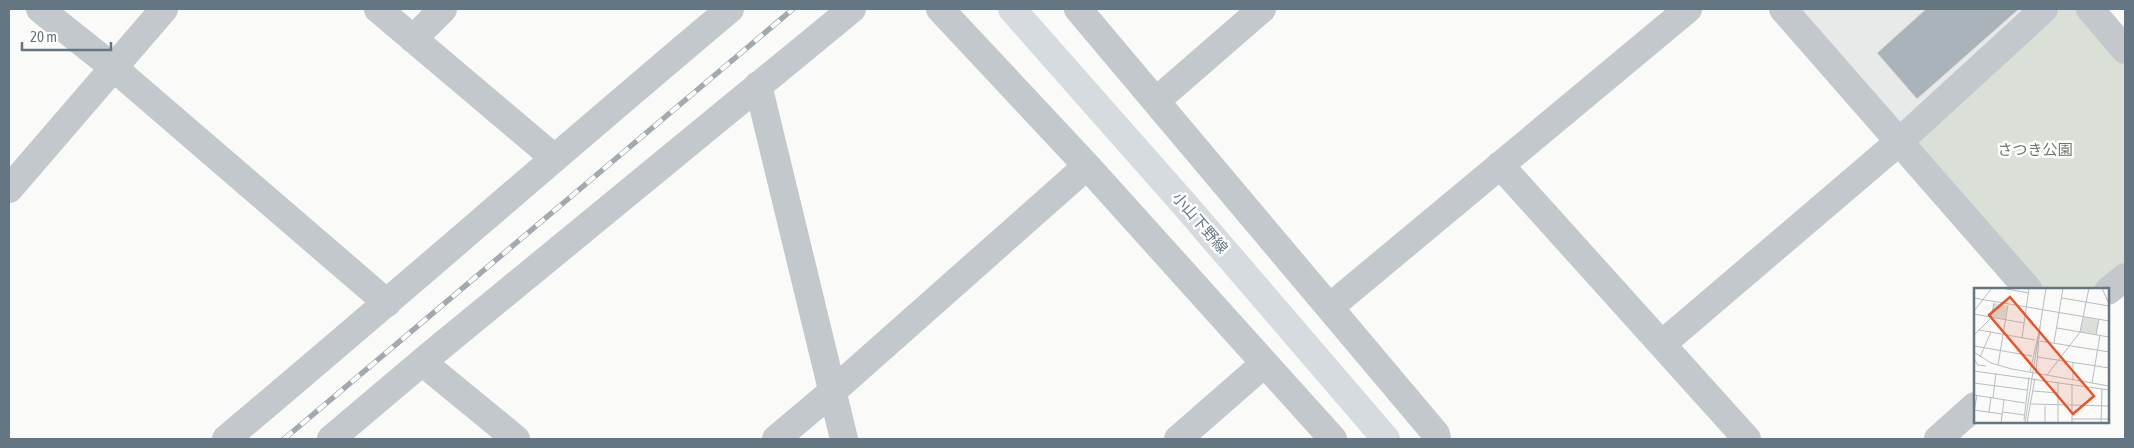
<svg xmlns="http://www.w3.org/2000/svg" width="2134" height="448" font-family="'Asap Condensed','Noto Sans JP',sans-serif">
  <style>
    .built { fill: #e8e9e9 }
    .green { fill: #dadfd7 }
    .building { fill: #aab3b9; stroke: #dcdcda }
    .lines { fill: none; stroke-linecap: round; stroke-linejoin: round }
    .minor { stroke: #c3c8cc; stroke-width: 28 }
    .major { stroke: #d6dbdf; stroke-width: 28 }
    .rail-casing { stroke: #a2aab0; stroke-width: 5.5 }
    .rail { stroke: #fff; stroke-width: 4; stroke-dasharray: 11; stroke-linecap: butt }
    .labels { text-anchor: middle; stroke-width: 5; stroke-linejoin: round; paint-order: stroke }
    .park-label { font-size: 15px; fill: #687a64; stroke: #fff }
    .street-label { font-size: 15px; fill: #657683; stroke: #fff }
    .inset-road { fill: none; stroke: #b5bdc2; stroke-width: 1 }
    .view { fill: #e4572e; fill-opacity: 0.15; stroke: #e4572e; stroke-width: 2.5 }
    .inset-edge { fill: none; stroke: #657683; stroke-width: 2.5 }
  </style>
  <rect width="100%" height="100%" fill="#fafaf8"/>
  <path class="built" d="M1794 9H2028L1900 126Z"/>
  <path class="green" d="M2057 9H2079L2125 64V265L2096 289H2036L1911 142Z"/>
  <path class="building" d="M1926 9H2019L1917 99 1877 53Z"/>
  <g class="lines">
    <path class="minor" d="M40 9 114 68 387 303
      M378 9 553 157
      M940 9 1087 166 1333 439
      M1078 9 1436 434 1437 439
      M1783 9 2028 289
      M2090 9 2125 50
      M413 39 443 9
      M758 85 844 439
      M1156 101 1262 9
      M1500 165 1747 439
      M9 189 164 9
      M2108 291 2125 277
      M1330 307 1688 9
      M1662 344 1900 141 2044 9
      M422 362 516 439
      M226 439C395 297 561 151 730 9
      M331 439 428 357 852 9
      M776 439 833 391 1087 166
      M1178 439 1264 364
      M1938 439 1975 406"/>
    <path class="major" d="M1012 9 1185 205 1386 439"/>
    <g class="rail-casing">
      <path id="rail" d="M284 439 793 9"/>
    </g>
    <use href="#rail" class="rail"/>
  </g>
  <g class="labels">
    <g class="park-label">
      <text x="2035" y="155">さつき公園</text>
    </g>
    <g class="street-label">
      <text transform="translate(1200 223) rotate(49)" y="5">小山下野線</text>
    </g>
  </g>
  <g transform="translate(1974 288)">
    <rect width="135" height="135" fill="#fafaf8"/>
    <path d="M20 15 33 18 31 31 18 30ZM110 29 125 32 122 46 106 44Z" fill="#dadfd7"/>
    <path class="inset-road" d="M27 0 55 5M128 0 135 16M0 10 135 33M88 10 135 18M0 23 18 0M0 26 50 35M83 40 135 49M5 42 17 30 20 15M0 47 5 42 61 52M122 47 125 31M48 50 55 0M66 53 135 64M80 55 89 0M0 58 58 68M0 64 17 75 38 81 135 98M6 69 17 44M64 69 135 80M0 71 4 77 12 78M99 74V92M24 77 34 17M0 83 135 102M56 84 66 39M62 85 66 39M73 87 106 44 115 0M0 95 53 102M118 95 126 47M98 96V135M59 103 84 105M0 107 51 115M19 110 22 85M57 116 135 118M0 122 28 126M0 123 3 107M15 124 17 109M29 124 50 127M98 131H135M50 132 55 89M27 135 30 112M51 135 72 0M53 135 61 90M71 135V118M84 135V94M127 135 128 101"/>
    <path class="view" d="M36 9 120 108 99 126 15 27Z"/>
    <rect width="135" height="135" class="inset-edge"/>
  </g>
  <rect width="2134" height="448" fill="none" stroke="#657683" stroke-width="20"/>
  <path d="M22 42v8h89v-8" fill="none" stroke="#657683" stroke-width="2.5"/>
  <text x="30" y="42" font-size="15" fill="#657683" stroke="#ffffff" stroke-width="4" paint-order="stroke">20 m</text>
</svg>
